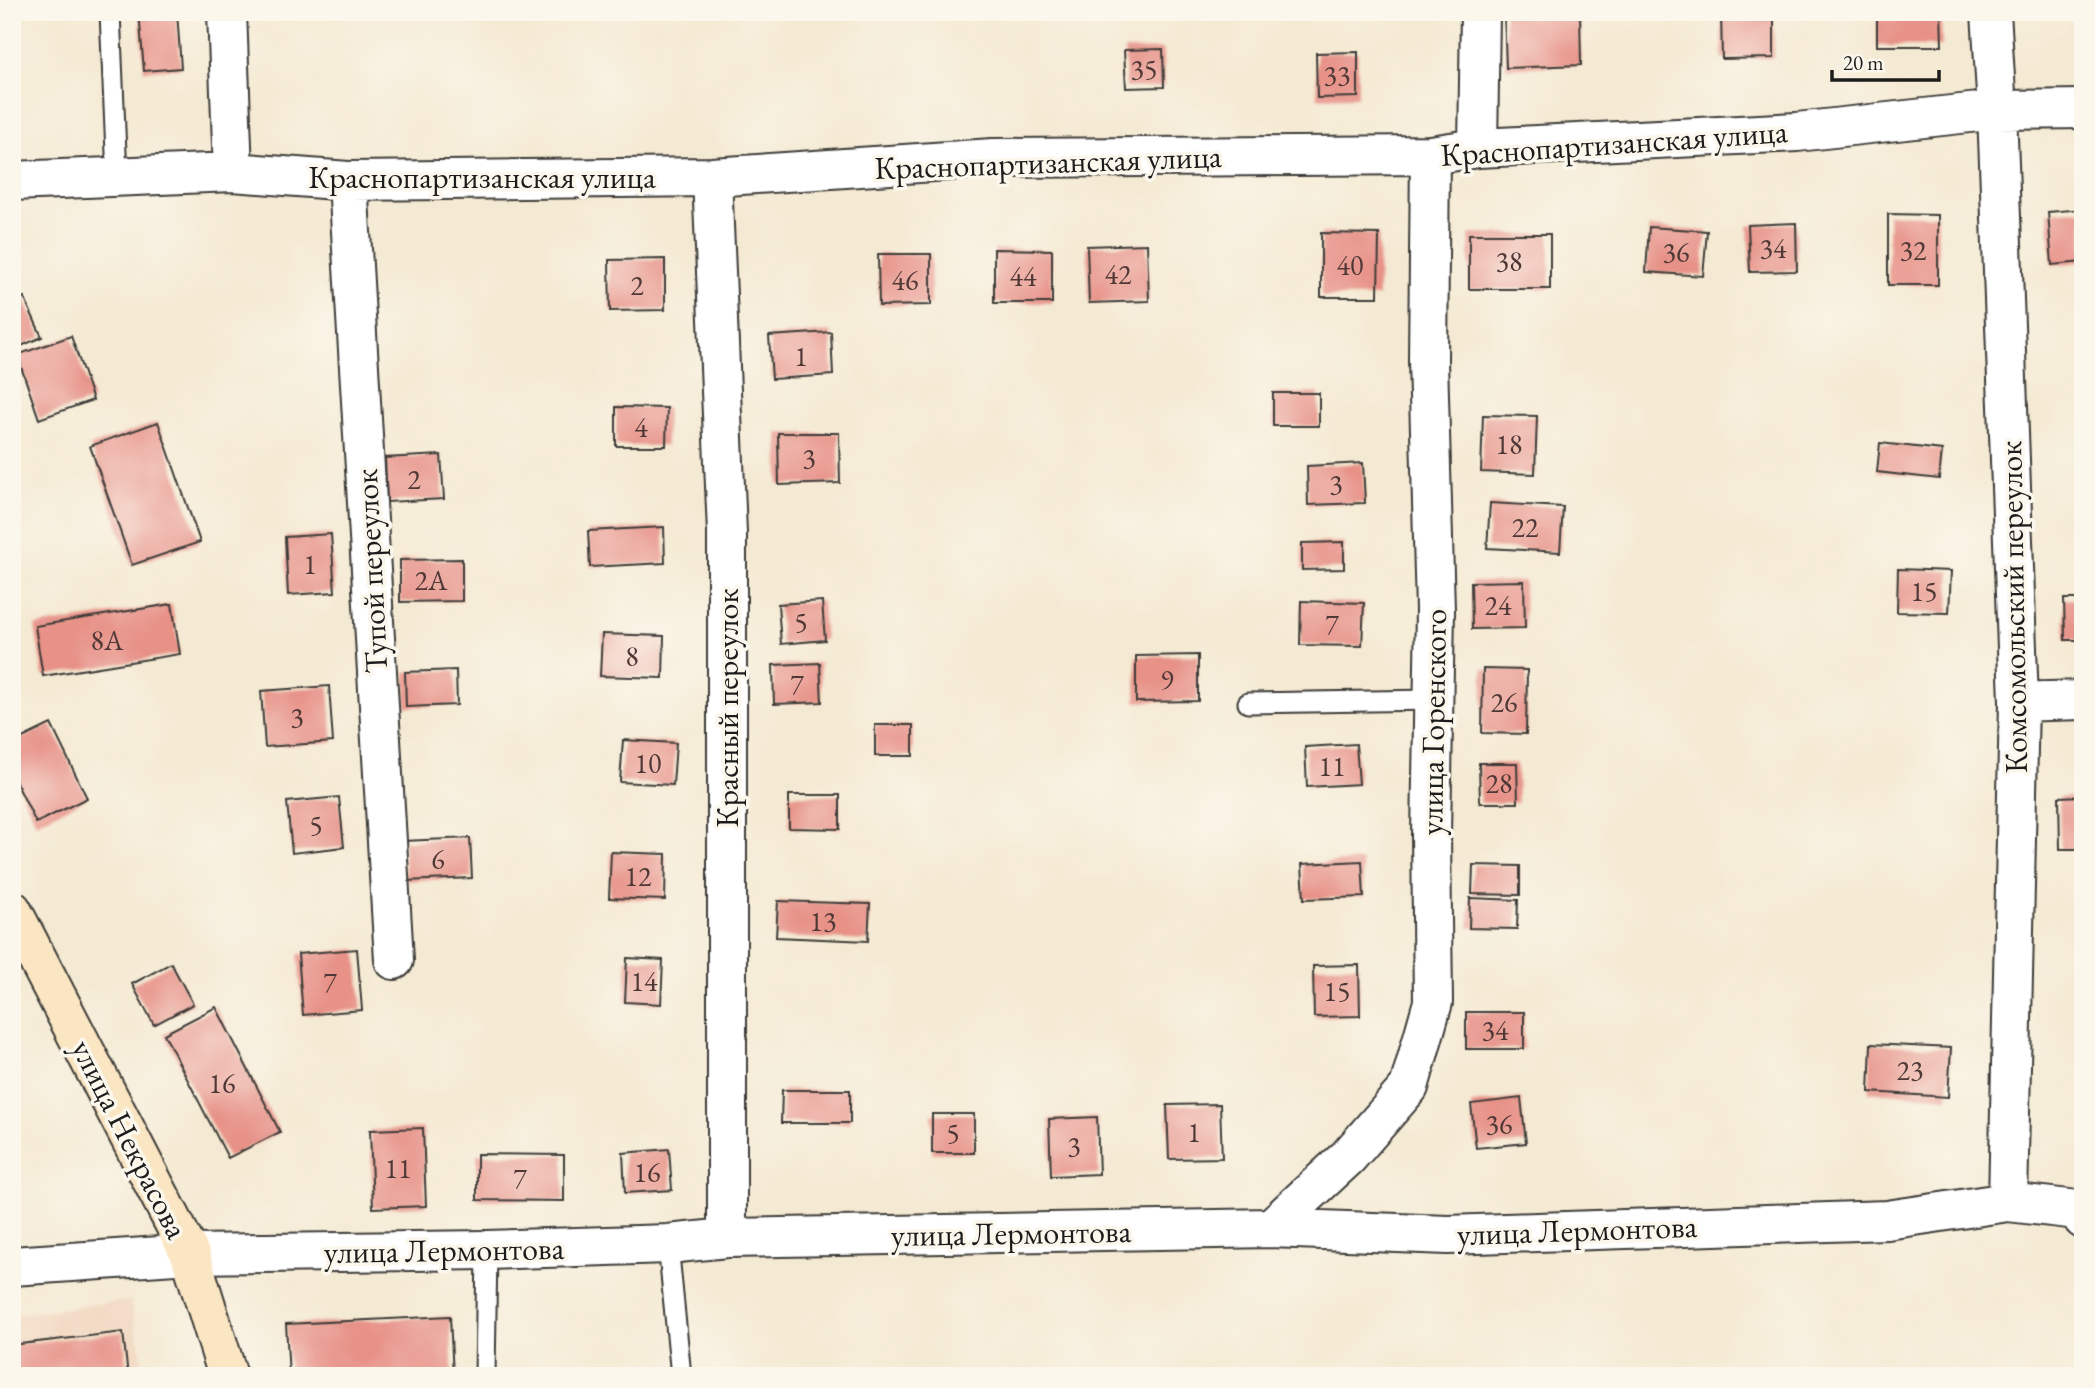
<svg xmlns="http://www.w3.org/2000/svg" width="2095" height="1388" font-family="'EB Garamond',serif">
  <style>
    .built { fill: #f1d5bd }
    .building { fill: #e79187 }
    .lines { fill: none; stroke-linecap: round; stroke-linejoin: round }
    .lane-casing { stroke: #3c3b37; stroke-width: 23 }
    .street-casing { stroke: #3c3b37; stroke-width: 42 }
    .secondary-casing { stroke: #3c3b37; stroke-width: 42 }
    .lane { stroke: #fff; stroke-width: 19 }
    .street { stroke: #fff; stroke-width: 38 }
    .secondary { stroke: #fbe6c3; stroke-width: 38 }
    .labels { text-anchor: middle; stroke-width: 7; stroke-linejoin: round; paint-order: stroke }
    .number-label { font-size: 28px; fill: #4f3937 }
    .street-label { font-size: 32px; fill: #1c1c1c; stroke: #fbf7ec }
  </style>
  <rect width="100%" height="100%" fill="#fbf7ec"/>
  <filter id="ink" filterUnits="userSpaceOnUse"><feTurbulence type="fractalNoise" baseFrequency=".0143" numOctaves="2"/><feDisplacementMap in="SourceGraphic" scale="14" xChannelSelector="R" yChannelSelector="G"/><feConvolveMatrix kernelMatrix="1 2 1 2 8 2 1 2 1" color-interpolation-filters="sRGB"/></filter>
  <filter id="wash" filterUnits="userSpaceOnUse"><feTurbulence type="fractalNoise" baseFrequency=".00686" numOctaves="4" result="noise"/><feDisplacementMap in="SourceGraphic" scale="28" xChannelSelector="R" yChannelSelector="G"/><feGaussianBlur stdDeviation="1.57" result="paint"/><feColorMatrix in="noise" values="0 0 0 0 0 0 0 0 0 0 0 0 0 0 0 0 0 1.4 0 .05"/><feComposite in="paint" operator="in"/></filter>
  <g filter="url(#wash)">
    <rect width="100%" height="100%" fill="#f4e9d2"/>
    <path class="built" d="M130 1300 146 1376H12V1315Z"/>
    <g id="blocks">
      <path class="building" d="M139 12H177L181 68 144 71Z
        M1504 12H1580L1581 65 1506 68Z
        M1721 12H1774V58L1722 59Z
        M1877 12H1941L1942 46H1877Z
        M1163 49 1164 87 1126 88 1124 50Z
        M1358 52V97L1317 98 1316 53Z
        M2083 209V262L2052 265 2048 212Z
        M1888 214 1938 215V285H1888Z
        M1796 223 1797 271 1750 272 1748 225Z
        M1649 227 1707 231 1703 276 1646 272Z
        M1321 233 1379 234 1378 297H1321Z
        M1469 234H1550V289H1469Z
        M1147 244 1149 301 1089 303 1087 246Z
        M994 249 1052 250V303H994Z
        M878 254H931V305L879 306Z
        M665 259V310L610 311 609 260Z
        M24 297 42 337 12 350V302Z
        M831 332 833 375 772 379 769 336Z
        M71 336 93 400 39 419 17 355Z
        M1273 393H1319V426H1273Z
        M616 407 667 408 666 446H616Z
        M1483 415 1537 416 1535 474 1481 472Z
        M158 422 200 542 132 565 90 446Z
        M778 433H839L840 483 779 485Z
        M1880 443 1942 450 1939 479 1877 472Z
        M441 455 444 499 387 502 385 458Z
        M1363 463 1365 503 1308 505 1307 466Z
        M1490 503 1563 507 1560 552 1487 548Z
        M664 527 665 563 590 567 588 531Z
        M331 534 335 592 288 595 285 537Z
        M1344 542V569L1302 570V543Z
        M462 559V601L400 602V560Z
        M1898 569 1951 571 1949 613 1897 612Z
        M1524 581 1525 628 1472 629 1471 582Z
        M2064 599H2083V640H2065Z
        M822 601 825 640 781 644 778 604Z
        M1301 601 1364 603 1362 646 1300 645Z
        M172 604 180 654 43 676 35 626Z
        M602 634 664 636 663 678 600 676Z
        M1198 655V701L1136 702V656Z
        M820 663 822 702 774 704 773 665Z
        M1483 669 1527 670 1526 734 1482 733Z
        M456 670 457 705 406 707 405 672Z
        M329 686 333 742 265 747 261 691Z
        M51 724 87 798 36 823 12 774V743Z
        M875 725H913V756H875Z
        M623 740 676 743 673 785 620 782Z
        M1356 744 1359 784 1307 787 1305 747Z
        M1479 763H1517L1518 803H1480Z
        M789 795H840V829L789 828Z
        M2083 796V849H2060L2059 797Z
        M339 797 344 847 292 853 287 802Z
        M470 838 472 878 405 881 403 841Z
        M611 852 666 854 665 900 609 898Z
        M1362 861 1364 897 1304 899 1302 864Z
        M1473 865 1520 866V895L1472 894Z
        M1470 898 1518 900 1517 929 1469 928Z
        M778 901 870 904 868 941 776 937Z
        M357 949 362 1010 303 1015 298 954Z
        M627 958 663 960 661 1004 625 1002Z
        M171 963 193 1004 154 1025 132 984Z
        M1359 965 1360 1016 1314 1017 1313 966Z
        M216 1007 280 1132 228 1158 164 1034Z
        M1466 1012H1524V1049H1466Z
        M1871 1044 1951 1048 1948 1097 1869 1092Z
        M782 1090H850V1123H781Z
        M1521 1098 1526 1143 1476 1148 1471 1104Z
        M1220 1104 1222 1158 1169 1159 1167 1105Z
        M932 1114H974V1153H932Z
        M1097 1117 1099 1174 1051 1176 1049 1119Z
        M423 1128 426 1206 373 1208 370 1130Z
        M669 1149 672 1190 625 1193 623 1153Z
        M477 1154 564 1155V1201L477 1200Z
        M450 1316 453 1376H289L286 1324Z
        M123 1332 128 1376H12V1345Z"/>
    </g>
  </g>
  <g filter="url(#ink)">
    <use href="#blocks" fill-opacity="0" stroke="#3c3b37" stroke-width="2"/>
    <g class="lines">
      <g class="lane-casing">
        <path id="lane" d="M110 12 117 177
          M1248 703 1433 700
          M668 1244 681 1376
          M485 1376 487 1250"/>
      </g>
      <g class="street-casing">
        <path id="street" d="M227 12 233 172
          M1991 12 1997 110 2019 702 2008 1202
          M1478 148 1480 12
          M712 177 727 533V1238
          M12 181 233 172 348 181 712 177 993 158 1430 155 1478 148 1797 132 1997 110 2083 109
          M348 181 394 960
          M2019 702 2083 700
          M1271 1228 1348 1157 1409 1087 1433 1002 1431 835 1435 610 1428 360 1430 155
          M12 1266 190 1254 487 1250 668 1244 727 1238 1271 1228 1448 1235 1887 1220 2008 1202 2078 1210 2083 1219"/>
      </g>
      <g class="secondary-casing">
        <path id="secondary" d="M12 910 190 1254 228 1376"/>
      </g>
      <use href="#lane" class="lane"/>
      <use href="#street" class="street"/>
      <use href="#secondary" class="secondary"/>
    </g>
  </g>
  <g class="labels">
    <g class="number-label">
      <text x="1144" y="79">35</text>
      <text x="1337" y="85">33</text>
      <text x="1773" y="258">34</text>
      <text x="1913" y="260">32</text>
      <text x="1676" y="262">36</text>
      <text x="1509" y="271">38</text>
      <text x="1350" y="275">40</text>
      <text x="1118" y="284">42</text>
      <text x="1023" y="286">44</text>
      <text x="905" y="290">46</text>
      <text x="637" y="295">2</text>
      <text x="801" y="366">1</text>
      <text x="641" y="437">4</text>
      <text x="1509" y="454">18</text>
      <text x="809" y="468">3</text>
      <text x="414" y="489">2</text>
      <text x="1336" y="494">3</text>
      <text x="1525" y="537">22</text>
      <text x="310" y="574">1</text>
      <text x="431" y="590">2А</text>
      <text x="1924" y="601">15</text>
      <text x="1498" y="615">24</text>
      <text x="801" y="632">5</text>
      <text x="1332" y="634">7</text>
      <text x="107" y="650">8А</text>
      <text x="632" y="666">8</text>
      <text x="1167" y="689">9</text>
      <text x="797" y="694">7</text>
      <text x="1504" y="712">26</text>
      <text x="297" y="727">3</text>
      <text x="648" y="773">10</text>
      <text x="1332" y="776">11</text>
      <text x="1499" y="793">28</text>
      <text x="316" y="835">5</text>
      <text x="438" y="869">6</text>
      <text x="638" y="886">12</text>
      <text x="823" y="931">13</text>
      <text x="644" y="991">14</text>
      <text x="330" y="992">7</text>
      <text x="1337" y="1001">15</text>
      <text x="1495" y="1040">34</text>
      <text x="1910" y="1080">23</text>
      <text x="222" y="1093">16</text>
      <text x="1499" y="1134">36</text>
      <text x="1194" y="1142">1</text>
      <text x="953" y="1143">5</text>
      <text x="1074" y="1156">3</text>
      <text x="398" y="1178">11</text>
      <text x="647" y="1182">16</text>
      <text x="520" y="1188">7</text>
    </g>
    <g class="street-label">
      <text transform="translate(1614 143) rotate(-4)" y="11">Краснопартизанская улица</text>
      <text transform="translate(1048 162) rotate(-2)" y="11">Краснопартизанская улица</text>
      <text x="482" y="188">Краснопартизанская улица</text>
      <text transform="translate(371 571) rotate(-93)" y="11">Тупой переулок</text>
      <text transform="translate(2013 607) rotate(-91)" y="11">Комсомольский переулок</text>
      <text transform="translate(727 708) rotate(-90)" y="11">Красный переулок</text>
      <text transform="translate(1433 722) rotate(-89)" y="11">улица Горенского</text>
      <text transform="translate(130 1139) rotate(63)" y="11">улица Некрасова</text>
      <text transform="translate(1577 1230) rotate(-2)" y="11">улица Лермонтова</text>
      <text transform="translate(1011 1233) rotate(-1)" y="11">улица Лермонтова</text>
      <text transform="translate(444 1250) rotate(-1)" y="11">улица Лермонтова</text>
    </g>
  </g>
  <rect width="2095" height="1388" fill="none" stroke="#fbf7ec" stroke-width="42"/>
  <path d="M1832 70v10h107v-10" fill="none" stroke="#1c1c1c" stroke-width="3.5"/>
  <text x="1843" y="70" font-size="21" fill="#1c1c1c" stroke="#fbf7ec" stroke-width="5" paint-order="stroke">20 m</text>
</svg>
